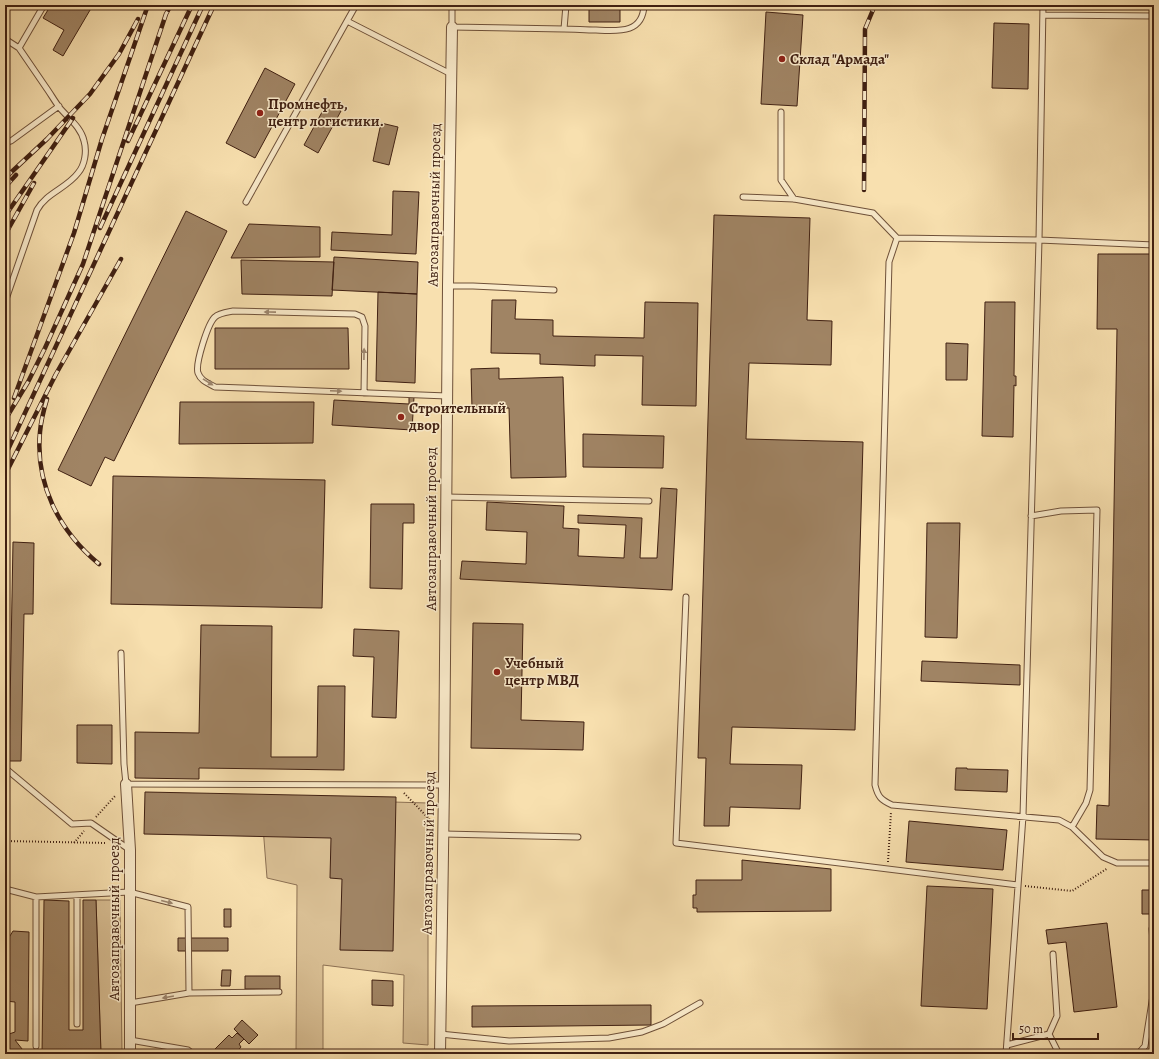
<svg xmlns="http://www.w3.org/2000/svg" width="1159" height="1059" font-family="Alegreya,serif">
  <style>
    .green { fill: #d9bf94; stroke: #8c7053 }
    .building { fill: #a08464; stroke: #402012 }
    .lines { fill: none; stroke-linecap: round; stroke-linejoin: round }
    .service-casing { stroke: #6e5039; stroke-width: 7 }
    .minor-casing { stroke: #6e5039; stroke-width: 12 }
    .path { stroke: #402012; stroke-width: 2; stroke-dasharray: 1 2; stroke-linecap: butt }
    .service { stroke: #faebcb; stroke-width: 5 }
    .minor { stroke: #faebcb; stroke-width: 10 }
    .rail-casing { stroke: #402012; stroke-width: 4.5 }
    .rail { stroke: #faebcb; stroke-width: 3; stroke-dasharray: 9; stroke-linecap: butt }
    .oneway { fill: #9d866e }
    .poi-dot { fill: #8f2418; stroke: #faebcb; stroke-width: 1.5 }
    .labels { text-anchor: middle; stroke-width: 3; stroke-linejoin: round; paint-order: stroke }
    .poi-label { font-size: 15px; font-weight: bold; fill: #402012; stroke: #faebcb; text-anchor: start }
    .street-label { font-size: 15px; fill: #402012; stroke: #faebcb }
  </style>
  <rect width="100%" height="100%" fill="#f8e0af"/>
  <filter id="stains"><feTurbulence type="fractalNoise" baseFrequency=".005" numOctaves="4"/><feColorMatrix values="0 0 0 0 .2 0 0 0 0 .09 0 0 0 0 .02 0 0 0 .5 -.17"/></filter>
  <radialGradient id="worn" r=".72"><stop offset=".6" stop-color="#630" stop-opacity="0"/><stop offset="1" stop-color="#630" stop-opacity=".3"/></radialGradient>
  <path class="green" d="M146 795 428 803V1045L403 1043 404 975 323 965V1052L387 1054H296L297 885 267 878 262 814Z
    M96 900H120L122 1054H101Z"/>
  <path class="building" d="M51 5H93L63 56 53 50 64 30 43 18Z
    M589 5H620V22H589Z
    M766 12 803 15 797 106 761 104Z
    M994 23 1029 24 1028 89 992 88Z
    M265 68 295 84 255 158 226 143Z
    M327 103 341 111 318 153 304 145Z
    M381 123 398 127 389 165 373 161Z
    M393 191 419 192 416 254 331 250 332 232 392 235Z
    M186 211 227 231 114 461 105 457 91 486 58 470Z
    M714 215 810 218 807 320 832 321 831 365 749 363 746 439 863 442 855 730 732 727 730 764 802 765 800 809 730 807 729 826H704L706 758H698Z
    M249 224 320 227V257L231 258Z
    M1098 254H1154V840L1096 839 1097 805 1109 806 1117 329H1097Z
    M334 257 418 262 417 294 332 290Z
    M241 260 334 262 332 296 242 294Z
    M378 292 417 294 415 383 376 381Z
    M492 300H516L515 319 553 320V336L644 338 645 302 698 303 696 406 642 405 643 356 595 355V366L540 364V354L491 353Z
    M985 302H1015L1014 376H1016V386L1014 385 1013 437 982 436Z
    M215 328H348L349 369H215Z
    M946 343 968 344 967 380H946Z
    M499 368V379L563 377 566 477 511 478 509 408 472 409 471 369Z
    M409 397H414L412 430 332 425 334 400 409 404Z
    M180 402H314L313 443 179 444Z
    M583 434 664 436 663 468 583 467Z
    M113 476 325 480 322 608 111 604Z
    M661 488 677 489 672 590 460 579 462 561 526 564 527 532 486 530 487 502 564 506 563 528 579 529 578 556 624 558 626 525 578 523V515L642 518 640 558H657Z
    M371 504H414V523H403L402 589 370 588Z
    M927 523H960L957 638 925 637Z
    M13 542 34 543 33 614H24L21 761H9Z
    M473 623 523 624 521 720 584 722 583 750 471 748Z
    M201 625 272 626 271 757H317L318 686H345L344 770 199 768V779L135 778V732L199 733Z
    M354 629 399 631 396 718 372 717 374 657 353 656Z
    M922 661 1020 665V685L921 681Z
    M77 725H112V764L77 763Z
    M956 768H967V769L1008 770 1007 792 955 790Z
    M145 792 396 797 393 951 340 950 342 879 330 878 331 838 144 834Z
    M909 821 1007 830 1003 870 906 862Z
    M742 860 831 869V911L697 912V908H693V895H696V880H742Z
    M927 886 993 889 987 1009 921 1006Z
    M1142 890H1154V914H1142Z
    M44 900 69 901V1030H83V900H96L101 1054H42Z
    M224 909H231V927H224Z
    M1107 923 1117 1007 1074 1012 1066 942 1048 944 1046 930Z
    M13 931 29 932 28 1041 15 1040 26 1054H11L5 1046V1029L9 1034 15 1032V1002L5 1001V944Z
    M178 938H228V951H178Z
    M222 970H231L230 986H221Z
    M245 976H280V989H245Z
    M372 980 393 981V1006L372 1005Z
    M651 1005V1025L472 1027V1006Z
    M242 1020 258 1035 249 1044 234 1029Z
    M237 1033 244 1039 239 1044 241 1047 235 1054H210L229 1035 232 1038Z"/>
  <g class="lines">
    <g class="service-casing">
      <path id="service" d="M452 5V27L564 29 566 5
        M1043 15 1154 16
        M347 21 356 5
        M564 29C575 29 585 30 596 30 618 31 643 34 644 5
        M5 39 19 48 44 5
        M781 112V180L794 199
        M5 143 11 141 59 106
        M743 197 794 199 873 213 897 238
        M246 202 347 21 451 74
        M1154 245 1039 240 897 238 889 262 875 785C878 797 881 800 892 805L1059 820 1072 827 1103 857 1117 863H1154
        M448 286H473L554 290
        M5 302 37 210C46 193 67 188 78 173 85 165 87 151 84 141 81 127 68 118 59 107 54 100 50 93 45 86 36 73 28 61 19 48
        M364 393 365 326 362 317 355 314 233 311C228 312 219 313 215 317 208 323 195 364 198 373 201 381 208 383 215 387L447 396
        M446 497 649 501
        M1031 516 1061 511 1097 510 1090 790 1086 803 1072 827
        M686 597 676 843 1018 885
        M121 653 124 764 126 784 444 785
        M5 768 72 824 91 823 130 850
        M444 834 578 837
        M5 889 36 897 129 892 188 907 189 993 130 1003
        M36 897V1046
        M1152 929 1154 953
        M189 993 279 992
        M77 1024V895
        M440 1034 509 1041 609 1038 642 1032 663 1024 700 1003
        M1049 1034 1057 1016 1053 954
        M130 1040 188 1050 193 1054
        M1007 1045 1049 1034 1059 1054
        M1006 1054 1023 816 1039 240 1043 5
        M1138 1054 1145 1046 1154 989"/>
    </g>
    <g class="minor-casing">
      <path id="minor" d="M126 784 130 850V1054
        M440 1054 444 785 448 286 452 27"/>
    </g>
    <path class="path" d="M404 793 433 823
      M96 817 116 795
      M5 841 106 843
      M74 843 84 831
      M888 862 891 812
      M1025 886 1072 891 1108 868"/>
    <use href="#service" class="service"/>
    <use href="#minor" class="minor"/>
    <g class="rail-casing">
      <path id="rail" d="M128 141 192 5
        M5 178 47 139 90 94 119 54 138 19
        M5 187 16 175
        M864 190 865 29 875 5
        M5 216 73 118
        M100 228 203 5
        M5 235 34 183
        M14 398 74 233 102 139 148 5
        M47 399C44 409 41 420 40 432 35 484 59 531 99 564
        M5 420 28 382 45 348 83 264 166 14 171 5
        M5 456 214 5
        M5 475 56 374 121 259"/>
    </g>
    <use href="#rail" class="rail"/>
  </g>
  <defs><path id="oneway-solid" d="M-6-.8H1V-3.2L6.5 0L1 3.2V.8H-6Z"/></defs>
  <g class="oneway">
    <use href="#oneway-solid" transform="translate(270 312) rotate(-179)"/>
    <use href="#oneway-solid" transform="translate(364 354) rotate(-89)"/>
    <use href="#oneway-solid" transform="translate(208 382) rotate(32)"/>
    <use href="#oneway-solid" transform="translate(336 391) rotate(2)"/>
    <use href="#oneway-solid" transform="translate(167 902) rotate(14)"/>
    <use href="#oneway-solid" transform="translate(168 997) rotate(170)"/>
  </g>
  <g class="poi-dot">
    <circle cx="782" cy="59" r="4"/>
    <circle cx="260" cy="113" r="4"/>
    <circle cx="401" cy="417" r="4"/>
    <circle cx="497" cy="672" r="4"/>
  </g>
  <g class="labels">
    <g class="poi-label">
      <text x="790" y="64">Склад "Армада"</text>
      <text x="268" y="109">Промнефть,<tspan x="268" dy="17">центр логистики.</tspan></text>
      <text x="409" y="413">Строительный<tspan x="409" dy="17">двор</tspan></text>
      <text x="505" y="668">Учебный<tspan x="505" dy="17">центр МВД</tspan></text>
    </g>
    <g class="street-label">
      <text transform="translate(434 205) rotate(-89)" y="5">Автозаправочный проезд</text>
      <text transform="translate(431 529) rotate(-90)" y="5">Автозаправочный проезд</text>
      <text transform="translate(428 853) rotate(-89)" y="5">Автозаправочный проезд</text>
      <text transform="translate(114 919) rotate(-90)" y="5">Автозаправочный проезд</text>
    </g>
  </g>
  <rect width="1159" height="1059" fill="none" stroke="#f8e0af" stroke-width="20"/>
  <rect x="6" y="6" width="1147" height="1047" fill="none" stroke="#402012" stroke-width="2"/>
  <rect x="10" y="10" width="1139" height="1039" fill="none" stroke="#402012"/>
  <path d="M1013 1033v6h85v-6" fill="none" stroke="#402012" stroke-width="2"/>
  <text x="1019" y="1033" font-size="12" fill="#402012" stroke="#faebcb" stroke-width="3" paint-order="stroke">50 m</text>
  <rect width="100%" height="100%" filter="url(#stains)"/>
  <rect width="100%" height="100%" fill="url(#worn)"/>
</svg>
